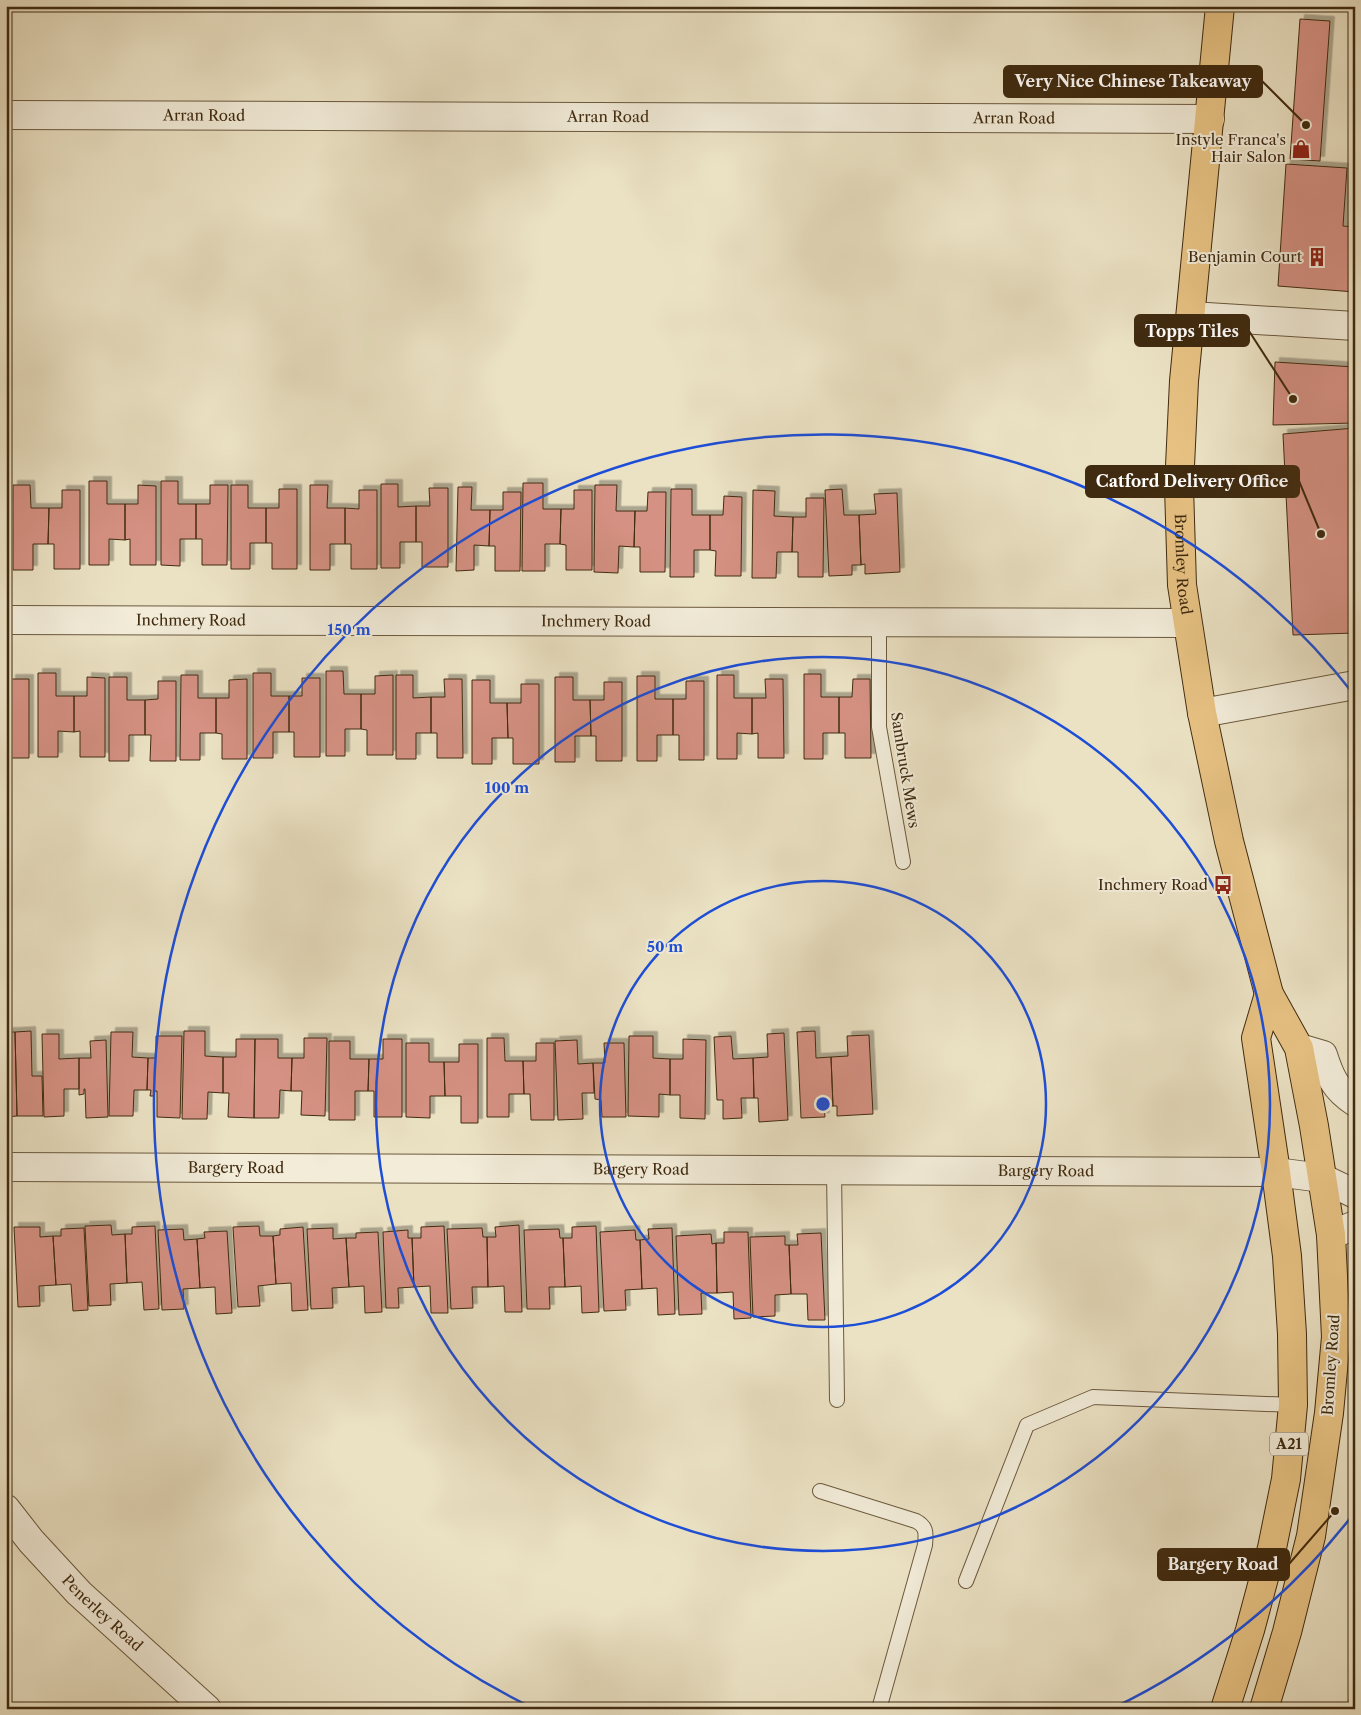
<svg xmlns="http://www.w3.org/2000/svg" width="1361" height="1715" font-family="'Libre Caslon Text',serif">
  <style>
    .building { fill: #d59183; stroke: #402b10; filter: url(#shadow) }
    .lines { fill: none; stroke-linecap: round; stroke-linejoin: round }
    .service-casing { stroke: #6b593d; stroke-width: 16 }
    .minor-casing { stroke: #6b593d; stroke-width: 30 }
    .tertiary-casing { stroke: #6b593d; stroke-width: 30 }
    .trunk-casing { stroke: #402b10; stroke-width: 30 }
    .service { stroke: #f2ecd9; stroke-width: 14 }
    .minor { stroke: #f2ecd9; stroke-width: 28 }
    .tertiary { stroke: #f2ecd9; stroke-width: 28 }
    .trunk { stroke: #e6c182; stroke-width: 28 }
    .ring { fill: none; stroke: #1d4ed8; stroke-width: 2.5 }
    .labels { text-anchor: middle; stroke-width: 4; stroke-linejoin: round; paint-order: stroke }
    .shield { fill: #f2ecd9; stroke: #75654c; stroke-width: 1 }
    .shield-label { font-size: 14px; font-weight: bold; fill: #402b10 }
    .street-label { font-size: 15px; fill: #402b10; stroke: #f2ecd9 }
    .poi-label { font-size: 15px; fill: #402b10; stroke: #f2ecd9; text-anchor: end }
    .centre { fill: #1d4ed8; stroke: #f2ecd9; stroke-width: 2.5 }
    .ring-label { font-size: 15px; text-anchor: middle; font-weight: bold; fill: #1d4ed8; stroke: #f2ecd9; stroke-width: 4; stroke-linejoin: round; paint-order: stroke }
    .leader { fill: none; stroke: #402b10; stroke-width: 2 }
    .callout-dot { fill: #402b10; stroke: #f2ecd9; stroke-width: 2 }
    .callout { fill: #402b10; stroke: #402b10; stroke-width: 2 }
    .callout-label { font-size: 16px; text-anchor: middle; font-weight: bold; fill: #fff }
  </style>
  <defs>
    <filter id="shadow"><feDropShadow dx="4.5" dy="-4.5" stdDeviation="0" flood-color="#0004"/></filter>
  </defs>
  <rect width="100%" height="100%" fill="#ebe2c4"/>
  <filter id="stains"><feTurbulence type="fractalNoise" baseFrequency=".004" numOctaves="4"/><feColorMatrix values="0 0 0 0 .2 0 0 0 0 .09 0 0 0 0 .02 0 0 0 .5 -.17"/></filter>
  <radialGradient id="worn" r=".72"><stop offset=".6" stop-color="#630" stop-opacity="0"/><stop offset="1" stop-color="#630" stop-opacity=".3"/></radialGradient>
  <path class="building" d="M1300 19 1330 21 1320 161 1290 159Z
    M1286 164 1347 168 1343 226 1354 227 1355 219V292L1278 286Z
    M1275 362 1355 367V423L1273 425Z
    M1355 428V633L1293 635 1283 434Z
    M89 481H107V504H125V540L109 539V565H89Z
    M161 481H178V504H196V539H180V566L161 565Z
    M523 483H543V509H561L560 544H545V571H522Z
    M381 484H398V507L416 506V542H400V568H381Z
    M13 485H30L31 508H49L48 544H33V570H13Z
    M138 485 156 486V565H130V539L125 540V504H138Z
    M210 485H228L227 565H202V539H196V504H210Z
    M231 485H248V508H266V543H250V569H231Z
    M310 485H328L327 508H345V544H330V570H310Z
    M595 485H617L616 511H635L634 547 619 546 618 573 594 572Z
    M458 487H472L471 510H490L489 546 474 545V570L456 571Z
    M429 488H448V567H422V542H416V506H430Z
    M279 489H297V569H272V543H266V508H279Z
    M671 489H692V515H710V550H694V577H670Z
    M842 489 844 515H859L861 565H852V575L829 576 825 490Z
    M62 490H80V569H54V544H48L49 508H62Z
    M359 490H377V569H351V544H345V508L359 509Z
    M574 490H592V570H566V545L560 544 561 509H574Z
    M753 490 775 491 774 516 793 517 792 552H777L776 578H752Z
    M503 492H521L520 571H495V546H489L490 510H503Z
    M648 492H666L665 572H640V547H634L635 511H647Z
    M897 493 900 572 865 574V564L861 565 859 515 876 514 874 494Z
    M724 496 742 497 741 576H715L716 551 710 550V515H723Z
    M806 498H824L823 577H798V552H792L793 517H806Z
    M326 671H343L344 694H361V729H345V756H326Z
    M38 673H56V696H74V732L58 731V757H38Z
    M253 673H271V696H289V732H273V758H253Z
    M804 674H821V697H839V733H823V759H804Z
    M181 675H198V698H216V733H200V760H180Z
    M393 675V755H367V730L361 729V694H375V676Z
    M396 675H413V698L431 697V733H416V759H396Z
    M717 675H734V698H752V734L737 733V759H717Z
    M637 676H655V699H673V735H657V761H637Z
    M87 677 105 678V757H80V731L74 732V696H87Z
    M109 677H127V700H145V735H129V761H109Z
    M555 677H573V700H590L591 736H575V762H555Z
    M302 678H320V757H294V732H289V696H302Z
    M11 679H29V758H6V698H11Z
    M247 679V759H222V734L216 733V698H229V680Z
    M444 679H462L463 758H437V733H431V697H445Z
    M765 679H783L784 758H758V733L752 734V698H766Z
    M853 679H870L871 758H845V733H839V697H852Z
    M472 680H490V703H507L508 738H492V764H472Z
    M158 681H176V761H150L151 735H145V700L158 699Z
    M686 681H704V760H679V735H673V699H686Z
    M604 682H622V761H596V736H591L590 700H604Z
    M521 684H539V764H513V738H508L507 703H521Z
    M31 1031 32 1076H42L43 1116H17L15 1032Z
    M184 1031H205V1056L223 1057V1093L208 1092 207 1119H182Z
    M815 1031 816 1058 831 1057 833 1106 824 1107 825 1117 801 1118 797 1032Z
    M6 1032H15L17 1116 6 1117Z
    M111 1032H133L132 1057 148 1058 147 1090H134L133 1116H109Z
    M784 1033 788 1120 759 1122 758 1098H754L753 1058 768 1057 767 1034Z
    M42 1034H59V1059L79 1058V1089H64V1116L44 1117Z
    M869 1035 873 1114 837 1116V1106H833L831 1057 848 1056 847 1036Z
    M156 1036H182L180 1118 157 1117V1091H154V1096H150L151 1090H147L148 1058H156Z
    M629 1036H653V1058L670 1059V1095L659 1094V1117L628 1116Z
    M731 1036 733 1059 753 1058 754 1098H741L742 1118 723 1119V1100H717L714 1037Z
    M304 1038H327L325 1116 301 1115 302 1091H291L292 1058H304Z
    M487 1038H504L505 1061H523L524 1094H509V1117H487Z
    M236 1039H255L254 1118 228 1117 229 1093H223V1057H236Z
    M255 1039H278V1058H292L291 1091 280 1090 279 1118H254Z
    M383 1039H402V1117H374V1091H368L369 1059H383Z
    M683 1039 706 1040 705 1119 680 1118V1095H670V1059H683Z
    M106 1040 108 1117 86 1118 85 1089H84V1094L79 1095V1058H91L90 1041Z
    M577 1040 578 1064 593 1063 594 1093H582L583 1119 558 1120 555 1041Z
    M329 1041H350V1059H369L368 1091H355V1120H329Z
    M406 1043H429V1062H444L445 1096H430V1118L406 1117Z
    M536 1043H554V1120H531L530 1094H524L523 1061H536Z
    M604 1043H624L626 1117H602L601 1100 595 1099 593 1063H605Z
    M459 1044H478V1123H461V1096H445L444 1062H459Z
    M111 1225 112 1235 125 1234 127 1283 110 1284 111 1305 89 1306 85 1226Z
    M519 1225 522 1312H505L504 1286 488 1287 487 1237H496L495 1227Z
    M155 1226 159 1309 144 1310 142 1282 127 1283 125 1234H132V1227Z
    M259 1226 260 1236H273L276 1284 258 1286 260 1306 238 1307 233 1227Z
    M444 1226 448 1313H431L430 1286 414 1287 412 1238H421V1227Z
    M596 1226 599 1312 582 1313 581 1286 565 1287 563 1238H572V1227Z
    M14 1227H40V1237L53 1236 56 1285 39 1286 40 1306 18 1307Z
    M303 1227 308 1310 292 1311 291 1283 276 1284 273 1236 280 1235V1229Z
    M84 1228 88 1310 73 1311 71 1284 56 1285 53 1236H61V1229Z
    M333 1228V1239L346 1238 349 1287 332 1288 333 1308 311 1309 307 1229Z
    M482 1228 483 1237H487L488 1287H472L473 1308 451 1309 447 1229Z
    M672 1228 675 1314 658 1315 657 1288 642 1289 640 1240 649 1239 648 1229Z
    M183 1229 184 1240 197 1239 200 1288 183 1289 184 1309 162 1310 158 1230Z
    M559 1229 560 1238H563L565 1287H549L550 1309H527L524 1230Z
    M408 1230V1238H412L414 1287 398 1288 399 1308H386L383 1232Z
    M635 1230 636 1240H640L642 1289 625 1290 626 1310 604 1311 600 1232Z
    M6 1231 7 1273 6 1274Z
    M227 1231 232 1313 216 1314 215 1287 200 1288 197 1239 205 1238 204 1232Z
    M378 1232 382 1312 365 1313 364 1286 349 1287 346 1238H356V1233Z
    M724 1232H748L751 1318 734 1319 733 1292 717 1293 716 1243H724Z
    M821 1233 825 1320H808L807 1294H791L789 1245H798L797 1234Z
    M711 1234 712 1244 716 1243 717 1293H701L702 1314 679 1315 676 1236Z
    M785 1236V1245H789L791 1294 775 1295V1316L753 1317 750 1237Z
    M1354 1679 1355 1709H1347Z"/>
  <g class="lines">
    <g class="service-casing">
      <path id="service" d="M879 622V727L903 862
        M834 1170 837 1400
        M820 1491 916 1521C927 1527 926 1533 925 1545L879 1709
        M966 1581 1027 1425 1093 1397 1293 1405"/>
    </g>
    <g class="minor-casing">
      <g id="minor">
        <path id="s1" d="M6 115 1210 119"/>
        <path d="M1191 316 1355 326"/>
        <path id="s2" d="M6 620 1187 623"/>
        <path d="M1202 713 1355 685"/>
        <path id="s3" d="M6 1167 1276 1172"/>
        <path id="s4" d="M6 1509 31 1541 79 1593 207 1709"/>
      </g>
    </g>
    <g class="tertiary-casing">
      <path id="tertiary" d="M1299 1048 1323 1055C1330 1077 1335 1089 1355 1102
        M1276 1172 1322 1178 1355 1194
        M1331 1235 1355 1225"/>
    </g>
    <g class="trunk-casing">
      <g id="trunk">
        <path id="s5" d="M1220 6 1184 381 1179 487 1182 585 1202 713 1229 841 1269 994 1299 1048 1314 1126 1331 1235 1336 1337 1329 1413 1311 1536 1287 1632 1264 1709"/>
        <path d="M1225 1709 1250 1630 1272 1548 1286 1479 1293 1405 1292 1334 1287 1256 1276 1172 1256 1038 1269 994"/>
      </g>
    </g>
    <use href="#service" class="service"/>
    <use href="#minor" class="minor"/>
    <use href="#tertiary" class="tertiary"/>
    <use href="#trunk" class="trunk"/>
  </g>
  <g class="ring">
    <circle cx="823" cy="1104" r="223"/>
    <circle cx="823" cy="1104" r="447"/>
    <path d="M1355 1512A670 670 0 0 1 1111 1709M535 1709A670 670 0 1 1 1355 696"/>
  </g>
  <defs>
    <g id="shop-bare" transform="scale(1.5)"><path d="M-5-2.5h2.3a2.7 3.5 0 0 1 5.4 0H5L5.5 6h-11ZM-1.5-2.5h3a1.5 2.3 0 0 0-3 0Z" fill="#8f2418" stroke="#f2ecd9" stroke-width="2.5" paint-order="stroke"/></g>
    <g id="building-bare" transform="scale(1.5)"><path d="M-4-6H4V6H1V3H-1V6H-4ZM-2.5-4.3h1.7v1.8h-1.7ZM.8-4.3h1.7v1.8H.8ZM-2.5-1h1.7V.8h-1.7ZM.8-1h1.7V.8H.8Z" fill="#8f2418" stroke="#f2ecd9" stroke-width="2.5" paint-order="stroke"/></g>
    <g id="bus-bare" transform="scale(1.5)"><path d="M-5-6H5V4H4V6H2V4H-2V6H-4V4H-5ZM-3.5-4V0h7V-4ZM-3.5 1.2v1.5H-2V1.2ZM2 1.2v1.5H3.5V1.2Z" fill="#8f2418" stroke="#f2ecd9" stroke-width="2.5" paint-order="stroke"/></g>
  </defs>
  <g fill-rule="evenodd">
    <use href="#shop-bare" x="1301" y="149"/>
    <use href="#building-bare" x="1317" y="257"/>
    <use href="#bus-bare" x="1223" y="885"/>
  </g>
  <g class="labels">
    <rect class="shield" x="1270" y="1432.5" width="38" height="23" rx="4"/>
    <g class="shield-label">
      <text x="1289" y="1449">A21</text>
    </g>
    <g class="street-label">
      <text dy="5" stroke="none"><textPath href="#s1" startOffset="198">Arran Road</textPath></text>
      <text dy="5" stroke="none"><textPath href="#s1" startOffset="602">Arran Road</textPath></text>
      <text dy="5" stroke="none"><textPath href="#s1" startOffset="1008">Arran Road</textPath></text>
      <text dy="5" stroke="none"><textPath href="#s5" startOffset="560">Bromley Road</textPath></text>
      <text dy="5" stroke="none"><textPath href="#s2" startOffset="185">Inchmery Road</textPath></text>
      <text dy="5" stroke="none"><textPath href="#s2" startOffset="590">Inchmery Road</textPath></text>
      <text transform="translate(905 770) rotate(81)" y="5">Sambruck Mews</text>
      <text dy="5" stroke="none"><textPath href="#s3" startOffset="230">Bargery Road</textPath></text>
      <text dy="5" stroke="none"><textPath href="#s3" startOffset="635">Bargery Road</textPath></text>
      <text dy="5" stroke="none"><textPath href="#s3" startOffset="1040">Bargery Road</textPath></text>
      <text transform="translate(1331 1365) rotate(-86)" y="5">Bromley Road</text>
      <text dy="5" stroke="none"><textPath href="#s4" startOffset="142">Penerley Road</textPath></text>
    </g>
    <g class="poi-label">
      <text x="1286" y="145">Instyle Franca's<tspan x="1286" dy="17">Hair Salon</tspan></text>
      <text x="1302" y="262">Benjamin Court</text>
      <text x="1208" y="890">Inchmery Road</text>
    </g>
  </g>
  <circle cx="823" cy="1104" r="8" class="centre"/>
  <g class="ring-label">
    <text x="349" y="635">150 m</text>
    <text x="507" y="793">100 m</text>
    <text x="665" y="952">50 m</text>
  </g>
  <path class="leader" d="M1306 125L1262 81M1293 399L1249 331M1321 534L1299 481M1335 1511L1289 1564"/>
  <g class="callout-dot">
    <circle cx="1306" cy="125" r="5"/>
    <circle cx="1293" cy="399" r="5"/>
    <circle cx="1321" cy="534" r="5"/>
    <circle cx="1335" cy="1511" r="5"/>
  </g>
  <g class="callout">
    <rect x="1004" y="66" width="258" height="31" rx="5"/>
    <rect x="1135" y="315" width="114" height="31" rx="5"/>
    <rect x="1086" y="466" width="213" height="31" rx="5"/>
    <rect x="1158" y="1549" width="131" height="31" rx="5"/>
  </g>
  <g class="callout-label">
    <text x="1133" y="87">Very Nice Chinese Takeaway</text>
    <text x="1192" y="337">Topps Tiles</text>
    <text x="1192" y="487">Catford Delivery Office</text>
    <text x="1223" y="1570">Bargery Road</text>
  </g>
  <rect width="1361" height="1715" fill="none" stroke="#ebe2c4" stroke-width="25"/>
  <rect x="8" y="8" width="1346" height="1700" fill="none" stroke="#402b10" stroke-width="2.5"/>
  <rect x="12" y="12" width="1336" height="1690" fill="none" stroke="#402b10"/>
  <rect width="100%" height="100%" filter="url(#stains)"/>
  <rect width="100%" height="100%" fill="url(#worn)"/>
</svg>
